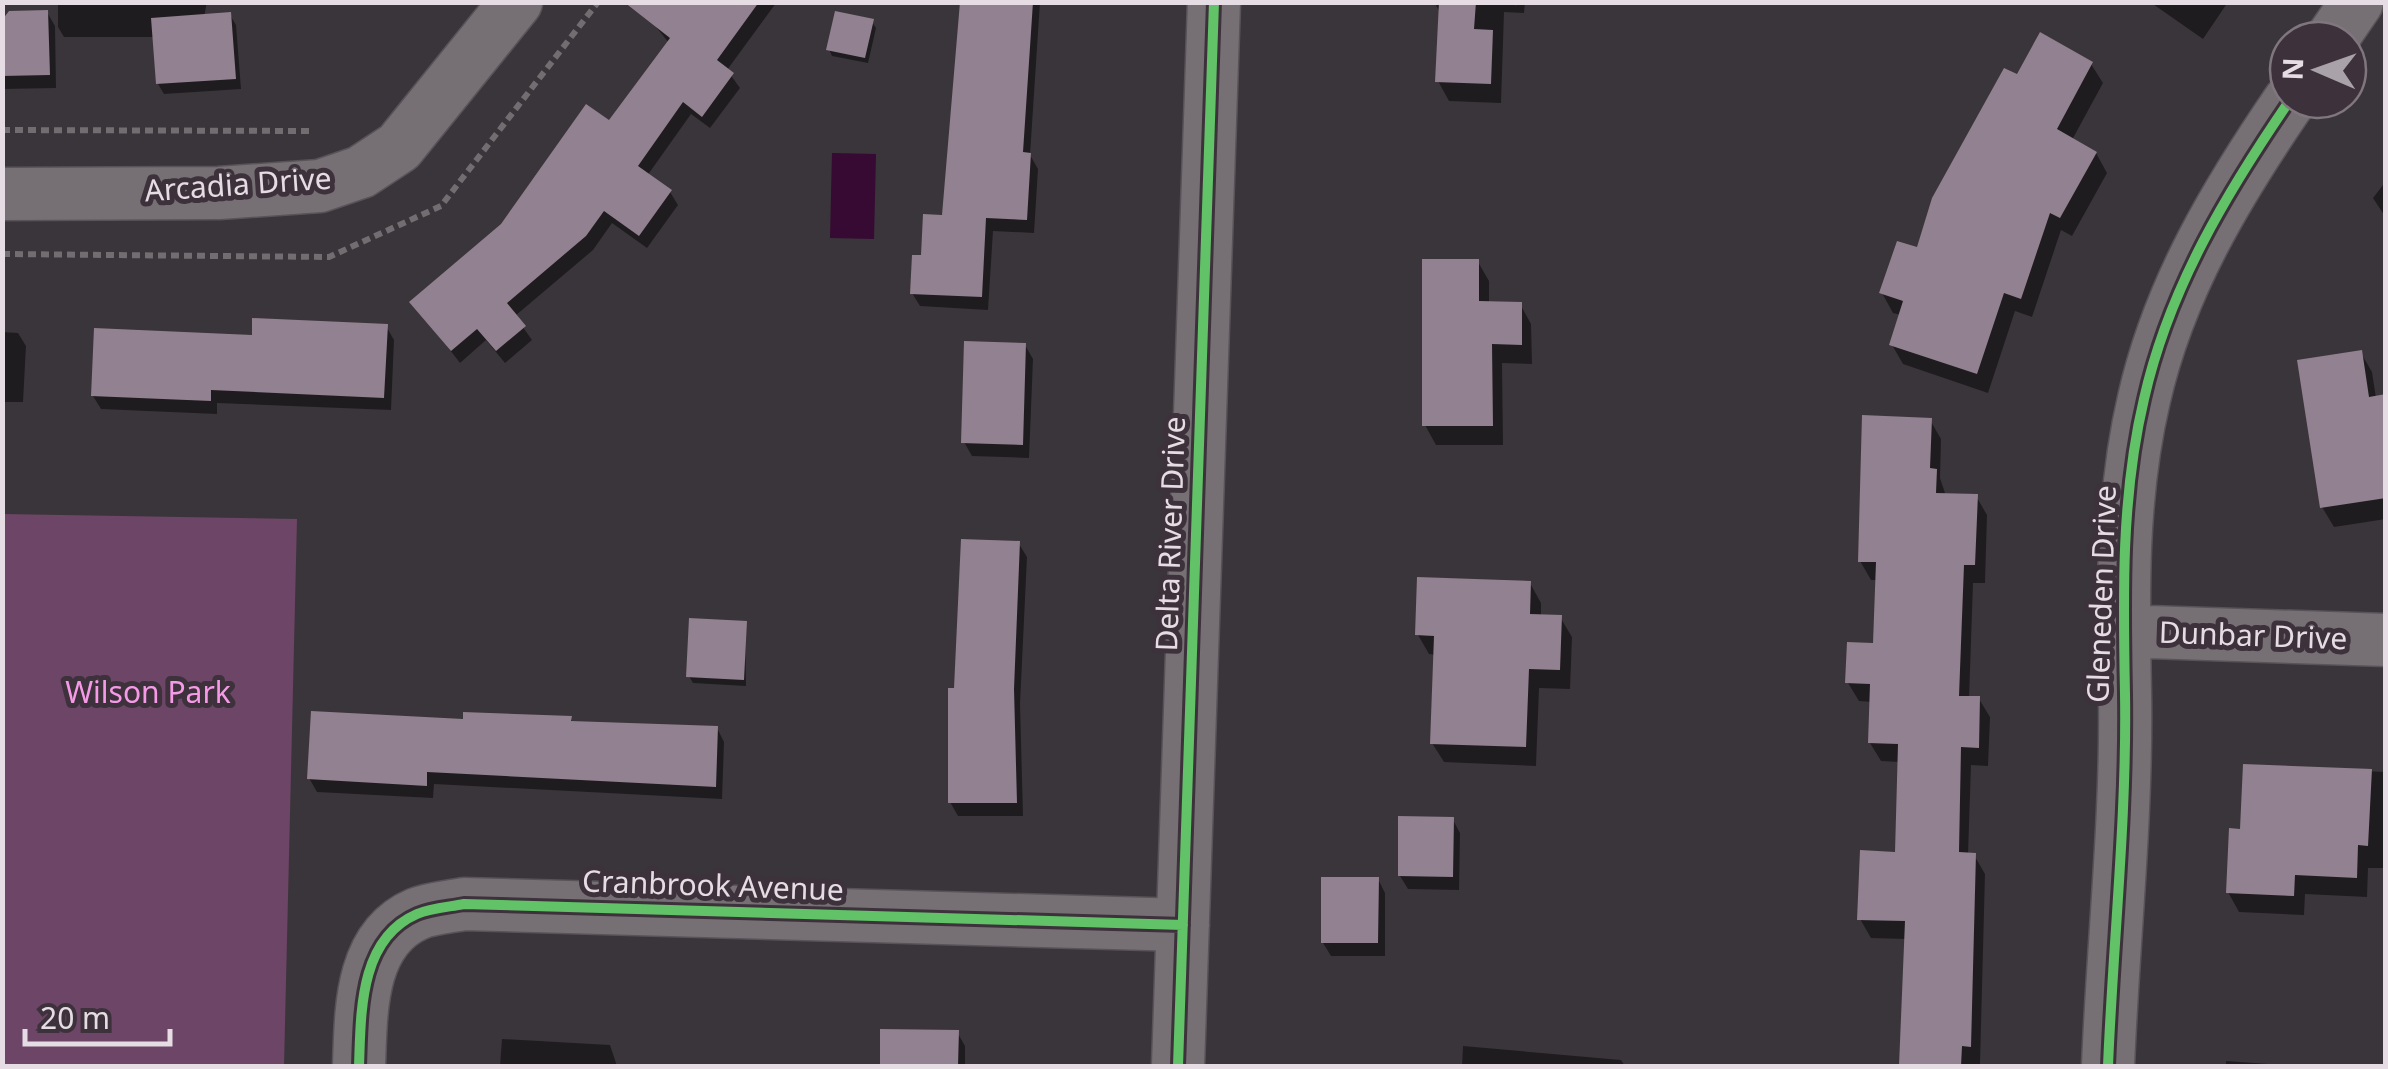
<svg xmlns="http://www.w3.org/2000/svg" width="2388" height="1069" font-family="'Noto Sans',sans-serif">
  <style>
    .green { fill: #6d4567 }
    .water { fill: #360a32 }
    .shadow { fill: #0007 }
    .building { fill: #928190 }
    .lines { fill: none; stroke-linecap: round; stroke-linejoin: round }
    .minor-casing { stroke: #585358; stroke-width: 55 }
    .path { stroke: #716d70; stroke-width: 6; stroke-dasharray: 8 5; stroke-linecap: butt }
    .minor { stroke: #767075; stroke-width: 52 }
    .cycleway-casing { stroke: #3d323b; stroke-width: 16 }
    .cycleway { stroke: #61c268; stroke-width: 10 }
    .labels { text-anchor: middle; stroke-width: 10; stroke-linejoin: round; paint-order: stroke }
    .street-label { font-size: 30px; fill: #e5dde3; stroke: #3d323b }
    .park-label { font-size: 30px; fill: #f69ae8; stroke: #3d323b }
  </style>
  <rect width="100%" height="100%" fill="#3a353a"/>
  <path class="green" d="M3 514 297 519 284 1066H3Z"/>
  <path class="water" d="M832 153 876 154 874 239 830 238Z"/>
  <path class="shadow" d="M58 2H207L204 17 230 15 236 25 241 89 164 94 158 84 155 37H64L58 27Z
    M667 2 776 3 727 70 740 88 710 128 691 114 647 176 670 192 678 205 647 248 612 223 593 250 515 316 532 340 505 363 486 340 460 363 413 302 503 225 609 124 669 43 652 22Z
    M961 2H1040L1030 155 1038 169 1034 233 993 231 988 310 920 306 912 293 923 258 944 217Z
    M1434 2H1512L1516 6 1517 2H1525L1524 13 1504 12 1501 103 1449 101 1438 81 1441 14Z
    M2150 2H2228L2203 39Z
    M47 12 55 26 56 88 2 89V23Z
    M872 22 876 28 868 63 832 56 829 49Z
    M2091 64 2103 83 2072 140 2096 153 2107 173 2072 236 2061 230 2032 317 2015 311 1988 393 1903 364 1892 345 1901 315 1893 313 1882 293 1918 251 2018 77Z
    M2386 181V218L2373 198Z
    M1478 262 1489 281V304H1520L1531 324 1532 364 1502 363 1503 445H1436L1425 425Z
    M386 326 394 340 391 410 217 403V414L101 409 93 396Z
    M2 332 18 333 26 346 23 402H2Z
    M1025 345 1033 359 1029 458 972 456 964 442Z
    M2361 353 2372 372 2376 398 2386 397V519L2334 527 2322 507Z
    M1930 420 1941 439 1940 478 1946 496H1976L1987 515 1985 583H1973L1969 699H1979L1990 717 1988 766 1971 765 1968 855H1974L1985 874 1980 1064 1971 1066H1902L1907 939 1871 938 1860 919 1898 854 1900 762 1881 761 1870 743 1872 702 1859 701 1848 683 1875 646 1877 580H1871L1860 561Z
    M1019 544 1027 557 1020 704 1023 816H958L950 802 956 691Z
    M1530 583 1541 603V617H1560L1572 637 1570 689 1539 688 1536 766 1444 762 1432 743 1436 655 1429 654 1418 635Z
    M745 624 746 686 693 683 689 676Z
    M570 718 573 723 717 728 724 742 722 799 434 784 433 798 317 792 309 778Z
    M2245 766 2386 772V868H2368L2367 897 2305 894 2304 915 2239 912 2228 892 2242 831Z
    M1453 820 1460 833 1459 890 1408 889 1400 876Z
    M1378 879 1385 893V956H1331L1323 943Z
    M883 1031 957 1032 965 1046V1066H882Z
    M502 1039 610 1045 617 1066H500Z
    M1463 1046 1621 1060 1625 1066H1462Z
    M2226 1061 2282 1065 2283 1066H2226Z"/>
  <path class="building" d="M624 2H759L717 60 734 73 702 117 683 102 638 166 672 190 639 236 604 211 586 236 507 303 526 326 496 351 477 329 451 351 409 302 501 224 586 104 609 120 670 38Z
    M960 2H1033L1023 152 1031 153 1027 220 986 218 982 297 910 294 912 255H921L923 214 942 215Z
    M1439 2H1476L1474 29 1493 30 1491 84 1435 82Z
    M48 10 50 75 2 76V20L9 11Z
    M835 11 874 19 865 58 826 50Z
    M231 12 236 79 156 84 151 18Z
    M2040 32 2093 62 2057 129 2097 152 2060 218 2050 213 2021 299 2004 293 1977 374 1889 345 1903 301 1879 293 1897 241 1917 247 1932 198 2004 68 2017 74Z
    M1422 259H1479V301L1522 302V345L1492 344 1493 426H1422Z
    M252 318 388 324 384 398 211 390V401L91 396 94 328 252 335Z
    M964 341 1026 343 1023 445 961 443Z
    M2362 350 2369 397 2386 394V498L2320 508 2297 360Z
    M1862 415 1932 418 1930 468 1937 469 1936 493 1978 494 1975 565H1964L1959 696H1980L1979 748 1961 747 1959 852 1976 853 1971 1047 1962 1046 1961 1066H1899L1905 921 1857 920 1860 850 1895 852 1898 744 1868 743 1870 684 1845 683 1847 642 1873 643 1876 562H1858Z
    M961 539 1020 541 1014 689 1017 803H948V688H954Z
    M1417 577 1531 581 1530 614 1562 615 1560 670 1529 669 1526 747 1430 744 1434 636 1415 635Z
    M689 618 747 621 744 680 686 677Z
    M311 711 463 719V712L572 716 571 721 718 726 716 787 427 772V786L307 779Z
    M2243 764 2372 769 2368 846 2358 845 2357 878 2295 875 2294 896 2226 893 2229 828 2240 829Z
    M1398 816 1454 817 1453 877 1398 876Z
    M1321 877H1379L1378 943H1321Z
    M880 1029 959 1030 958 1066H880Z"/>
  <g class="lines">
    <g class="minor-casing">
      <path id="minor" d="M2331 40 2357 2
        M2 194 219 193 320 186 361 172 399 147 516 2
        M2120 631 2386 640
        M359 1066C361 1013 359 939 417 914 431 908 449 907 464 904L1183 925
        M1178 1066 1214 2
        M2108 1066C2113 943 2127 817 2125 694 2123 595 2121 496 2144 399 2169 288 2227 192 2290 100"/>
    </g>
    <path class="path" d="M2 130 311 131
      M2 254 329 257 441 206 598 2"/>
    <use href="#minor" class="minor"/>
    <g class="cycleway-casing">
      <path id="cycleway" d="M359 1066C361 1013 359 939 417 914 431 908 449 907 464 904L1183 925
        M1178 1066 1214 2
        M2108 1066C2113 943 2127 817 2125 694 2123 595 2121 496 2144 399 2169 288 2227 192 2290 100"/>
    </g>
    <use href="#cycleway" class="cycleway"/>
  </g>
  <g class="labels">
    <g class="street-label">
      <text transform="translate(238 185) rotate(-4)" y="10">Arcadia Drive</text>
      <text transform="translate(1171 534) rotate(-88)" y="10">Delta River Drive</text>
      <text transform="translate(2102 594) rotate(-88)" y="10">Gleneden Drive</text>
      <text transform="translate(2253 636) rotate(2)" y="10">Dunbar Drive</text>
      <text transform="translate(713 886) rotate(2)" y="10">Cranbrook Avenue</text>
    </g>
    <g class="park-label">
      <text x="148" y="703">Wilson Park</text>
    </g>
  </g>
  <rect width="2388" height="1069" fill="none" stroke="#e5dde3" stroke-width="10"/>
  <g transform="translate(2318 70) rotate(272)"><circle r="48" fill="#3d323b" stroke="#80767e" stroke-width="2.5"/>
  <path d="M0-8L18 38L0 25L-18 38Z" fill="#a9a2a8"/>
  <text y="-15" font-size="28" font-weight="bold" text-anchor="middle" fill="#e5dde3">N</text>
  </g>
  <path d="M25 1029v15h145v-15" fill="none" stroke="#e5dde3" stroke-width="5"/>
  <text x="40" y="1029" font-size="30" fill="#e5dde3" stroke="#3d323b" stroke-width="8" paint-order="stroke">20 m</text>
</svg>
